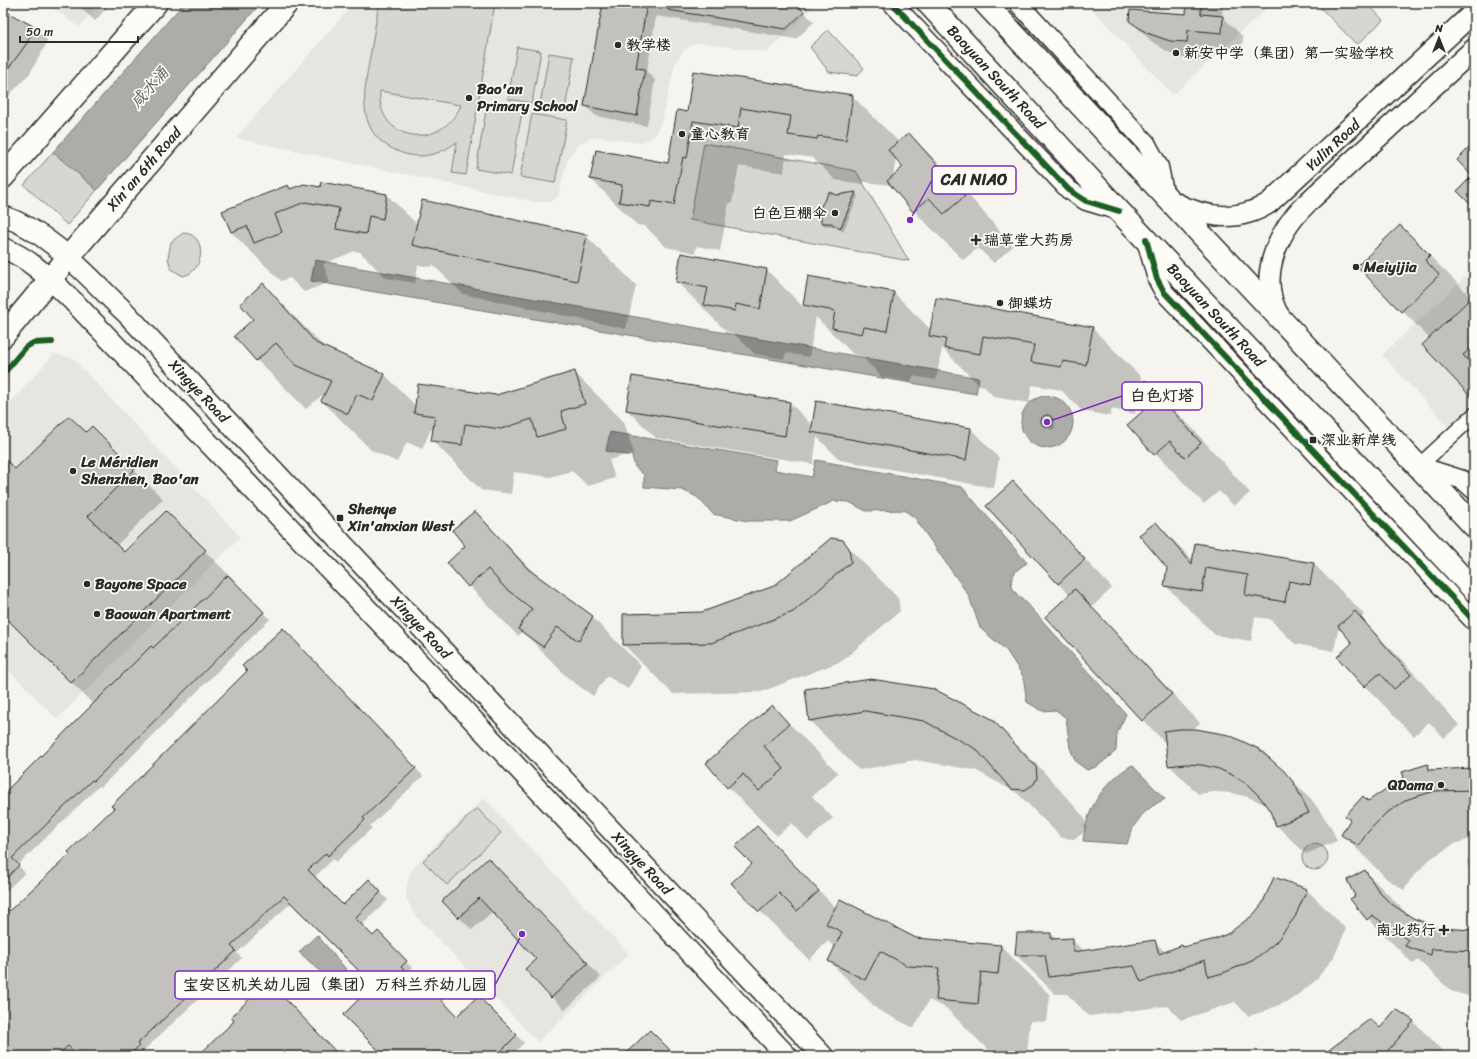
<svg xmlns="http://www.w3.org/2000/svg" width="1477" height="1059" font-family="Sriracha,'LXGW WenKai TC',sans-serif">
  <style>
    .built { fill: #e6e5e0 }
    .green { fill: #d7d6d2; stroke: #81807e; fill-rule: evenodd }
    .water { fill: #adaca9; stroke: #797877 }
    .shadow { fill: #0003; fill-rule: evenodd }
    .building { fill: #c2c1be; stroke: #2b2b2b }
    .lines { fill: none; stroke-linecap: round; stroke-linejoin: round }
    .minor-casing { stroke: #2b2b2b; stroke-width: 17 }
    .tertiary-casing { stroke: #2b2b2b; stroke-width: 21 }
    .secondary-casing { stroke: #2b2b2b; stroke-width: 23 }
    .primary-casing { stroke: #2b2b2b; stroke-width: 25 }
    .minor { stroke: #fdfcf7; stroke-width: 14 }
    .tertiary { stroke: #fdfcf7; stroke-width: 18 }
    .secondary { stroke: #fdfcf7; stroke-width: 20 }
    .primary { stroke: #fdfcf7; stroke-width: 22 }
    .cycleway-casing { stroke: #fdfcf7; stroke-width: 8 }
    .cycleway { stroke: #1b5e20; stroke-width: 6 }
    .poi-dot { fill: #2b2b2b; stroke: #fdfcf7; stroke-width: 1.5 }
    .labels { text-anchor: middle; stroke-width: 3.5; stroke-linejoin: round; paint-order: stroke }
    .poi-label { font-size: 15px; font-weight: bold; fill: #2b2b2b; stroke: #fdfcf7; text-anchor: start }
    .street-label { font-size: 15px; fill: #2b2b2b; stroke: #fdfcf7 }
    .water-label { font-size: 16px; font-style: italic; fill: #585857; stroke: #fdfcf7 }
    .leader { fill: none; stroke: #7b2cbf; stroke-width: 1.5 }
    .callout-dot { fill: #7b2cbf; stroke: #fdfcf7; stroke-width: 1.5 }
    .callout { fill: #fdfcf7; stroke: #7b2cbf; stroke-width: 1.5 }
    .callout-label { font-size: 16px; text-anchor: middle; font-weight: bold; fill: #2b2b2b }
  </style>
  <rect width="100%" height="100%" fill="#f5f4ef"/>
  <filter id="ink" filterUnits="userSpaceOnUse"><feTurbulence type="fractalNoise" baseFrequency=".025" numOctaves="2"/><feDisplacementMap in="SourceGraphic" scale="8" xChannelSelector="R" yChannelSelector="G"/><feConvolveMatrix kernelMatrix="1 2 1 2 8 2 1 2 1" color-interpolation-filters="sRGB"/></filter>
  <g filter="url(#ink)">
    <path class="built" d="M46 3H100L79 27Z
      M354 3H817L767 52 701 43 691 45 683 51 675 63 663 118 654 137 640 143 601 137 589 139 580 144 572 152 567 162 558 196 551 202H535L236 138Z
      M1086 3H1272L1173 95Z
      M1474 269V404L1449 427 1382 355Z
      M54 354 73 358 240 537 57 719 3 664V411Z
      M484 798 629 954 538 1042 414 914 406 898 407 884 411 871 419 861Z"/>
    <path class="green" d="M379 3H495L466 175 452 173 457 142C441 154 422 160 402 153 355 136 363 96 370 57 373 39 376 21 379 3ZM380 91 460 105H461C440 153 376 141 380 91Z
      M1316 3H1367L1383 20 1357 45Z
      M828 30 864 68 857 76 829 72 810 47Z
      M517 47 541 51 532 103 508 99Z
      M549 53 574 57 565 109 540 105Z
      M487 105 522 112 511 175 476 169Z
      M532 114 567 120 555 183 520 177Z
      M704 143 856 171 909 261 690 220Z
      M53 152 97 190 67 225 24 185Z
      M183 233C208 233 205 272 183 276L171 269 168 258 171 242Z
      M477 808 501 833 447 885 423 861Z
      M1302 857a13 13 0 1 1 26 0a13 13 0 1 1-26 0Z"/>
    <path class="water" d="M184 3H261L97 190 53 152Z
      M315 260 979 378 976 394 311 281Z
      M1021 422a26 26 0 1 1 52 0a26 26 0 1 1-52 0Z
      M610 432 777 460 775 470 812 477 816 460 962 487 1027 563C1009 573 1005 587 1023 599L1126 714 1117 733 1116 751 1098 766 1087 770 1076 762 1070 748 1066 718 1056 710 1042 711 1027 702 1023 676 1006 650 980 628 969 596 914 517 904 510 866 511 849 502 834 501 790 521H748L713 514 697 497 682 490 644 487V475L635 467 632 456 606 451Z
      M1132 765 1165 799C1145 808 1133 822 1127 844L1083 841C1087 807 1103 783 1132 765Z
      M317 935 355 980 343 992 299 952Z"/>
    <path class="shadow" d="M75 3H111L95 21Z
      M578 3H795L814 22 796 39 656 16 647 72 655 80 647 126 596 116 586 106 603 8Z
      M1188 3H1223L1222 16 1243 37 1242 52 1207 50V62L1191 61 1168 52 1151 41 1130 20 1187 15Z
      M3 11 35 28 48 41 30 73 3 102Z
      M852 96 899 142 909 134 958 183 1013 246 994 263 978 248 963 260 914 211 892 185 864 182 863 184 835 180 813 158 786 154 784 173 739 166 732 203H729L720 251 697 246 695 253 666 247 645 226 637 225 591 179 669 164 688 113ZM896 158 904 167 893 177Z
      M288 186 292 190 321 188 387 195 418 225 586 236 636 285 626 329 463 294 432 264V267L418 265 415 283 386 278 360 252 355 251 323 264 330 282 304 292 290 278 281 281 231 232 223 211Z
      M856 193 858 196 843 232 835 226H825L822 223 836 196Z
      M1400 226 1472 298 1474 296V399L1429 338 1359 266Z
      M767 270 803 307 809 277 894 293 931 330 1092 328 1141 377 1140 385 1145 381 1194 430 1250 493 1234 506 1219 491 1204 504 1129 425 1144 411 1137 402 1135 414 1112 409 1110 416 1082 411 1061 390 1032 385 1029 403 994 397 984 386 979 385 942 348 936 380 913 376 911 382 882 377 861 356 853 354 816 317 809 357 786 353 784 359 755 354 733 333 726 331 677 282Z
      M263 284 325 348 385 375 416 406 496 396 575 373 624 422 634 453 609 460 615 478 588 486 572 471 550 477 514 472 511 494 481 490 432 440 433 432 431 429 422 449 407 442 397 462 371 450 322 401 327 391 306 409 257 360 255 320Z
      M633 377 790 403 813 426 817 402 971 429 999 458 994 488 840 460 817 437 813 464 656 438 627 410Z
      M1045 416H1051L1054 420 1055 428 1051 430 1042 424V419Z
      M92 428 163 499 116 546 124 554 166 512 234 580 233 581 270 619 101 787 99 786 18 865 25 873 3 894V796L93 704 3 614V465L15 471 86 434Z
      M1013 483 1112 588 1092 607 1200 723 1192 730 1283 771 1312 800 1331 827 1337 841 1306 854 1277 826 1271 811 1264 804 1248 797 1231 793 1214 792 1198 794 1169 765 1166 744 1046 617 1070 595 1058 584Z
      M475 512 541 580 592 617 641 666 628 689 607 676 593 696 568 678 522 631 518 636 469 586 467 546Z
      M1156 523 1193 560 1314 564 1363 613 1362 620 1404 662 1459 725 1444 738 1429 722 1414 736 1365 686 1354 643 1343 631 1338 630 1334 651 1295 644 1270 619 1255 617 1251 641 1215 635 1166 586 1168 567Z
      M842 541 898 598 900 611 842 661 761 692 673 694 624 645 702 613 774 587Z
      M290 637 423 776 370 826 372 828 336 862 333 859 314 878 343 907 369 881 388 900 361 926 373 937 378 933 413 969 407 975 429 998 457 1017 478 997 524 1043 510 1056H386L375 986 292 902 237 953 242 958 143 1051 145 1053 142 1056H3V918L72 854Z
      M806 690 991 720 1041 769 1085 818 1086 828 1083 833 1074 839 1062 838 1017 793 975 770 915 760 859 770 810 721Z
      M772 706 838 773 812 796 833 818 808 840 792 823 777 836 728 787Z
      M1428 765 1434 771 1474 769V838L1454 844 1430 859 1411 879 1404 890 1387 879 1342 834 1351 821 1346 816 1363 797 1368 802Z
      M757 828 836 908 915 939 1001 946 1050 995 1047 1022 1030 1021 1027 1053 987 1049 946 1008 929 1000 914 1028 878 1010 829 961 835 948 828 941 809 960 760 911 753 864Z
      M1474 852V876L1469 870 1467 861Z
      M1365 871 1412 919 1439 929 1474 931V998L1451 991 1418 960 1413 964 1356 906 1357 896Z
      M502 873 601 977 565 1010 552 997 537 959 493 911 472 930 459 917Z
      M1274 878 1307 890 1346 929 1334 957 1315 981 1291 1000 1262 1012 1248 1016 1235 1002 1181 1020 1167 1006 1089 1016 1067 994H1055L1016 955 1018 934H1051L1057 940H1072L1084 951 1154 941 1165 952 1216 940 1242 926 1263 904Z
      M1396 1010 1414 1022 1448 1056H1323L1380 1029Z
      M976 1052 988 1056H975Z"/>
    <path class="building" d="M603 3H647L636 68 645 69 637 116 584 106Z
      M669 3H796L804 12 786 29 668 10Z
      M1187 3H1201V14L1223 16 1222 33 1188 30 1187 42 1170 41 1147 33 1129 21 1130 10 1186 14Z
      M3 10 35 27 27 43 3 76Z
      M693 71 853 95 846 140 818 136 817 139 788 135 791 116 741 108 738 128 693 121 687 158 683 157 674 205 651 201 650 207 619 202 622 185 590 179 596 150 668 163 677 110 687 112Z
      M909 133 965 196 944 214 929 198 913 212 887 181 903 167 888 150Z
      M1474 143V208L1457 191 1472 176 1457 160Z
      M321 182 387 194 383 219 369 216 366 234 336 229 339 208 305 202 275 214 282 232 254 243 247 226 231 232 222 211 288 185 290 189 304 184 320 187Z
      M829 192 836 195 856 192 840 229 831 223H821V206Z
      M422 200 587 235 577 281 412 245Z
      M1400 225 1430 255 1425 260 1439 275 1401 312 1357 266Z
      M681 253 767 269 760 309 736 304 735 311 704 305 708 288 676 282Z
      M808 276 894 292 887 331 864 327 862 334 832 328 835 311 803 305Z
      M263 283 316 343 385 374 373 401 357 394 348 414 321 401 331 381 296 365 276 343 256 361 234 336 253 319 240 304Z
      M1474 295V345L1463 355 1474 367V400L1422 345Z
      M936 298 1093 327 1086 365 1063 361 1061 367 1031 362 1034 345 983 336 980 354 944 348 946 339 929 336Z
      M575 371 585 404 561 411 566 429 537 437 532 419 501 429 465 424 462 445 431 441 435 416 414 413 418 384 496 395Z
      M632 376 790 402 785 436 626 410Z
      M1145 380 1201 443 1185 458 1170 441 1154 455 1127 425 1143 411 1128 394Z
      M816 401 971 428 966 460 811 432Z
      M1041 421a6 6 0 1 1 12 0a6 6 0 1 1-12 0Z
      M69 416 86 432 92 426 135 469 88 516 124 552 166 511 206 550 71 683 3 615V457L15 469Z
      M1013 481 1085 559 1058 584 986 506Z
      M475 511 528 569 593 616 579 641 557 627 543 647 518 629 532 609 505 588 488 569 468 587 447 563 465 546 452 530Z
      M1156 522 1192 564 1195 543 1314 563 1310 585 1289 581 1285 602 1245 595 1248 575 1206 568 1202 592 1164 586 1167 568 1139 535Z
      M831 538 843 540 849 548 851 562 793 612 711 643 623 645V614L702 612 774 586Z
      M228 575 264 612 94 781 92 780 12 858 19 865 3 882V794L151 646 153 648Z
      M1075 589 1172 694 1142 721 1045 617Z
      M1355 611 1411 675 1394 689 1380 673 1364 687 1337 657 1352 643 1338 626Z
      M283 628 416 768 363 818 365 820 328 856 326 853 308 870 343 905 369 879 381 892 355 918 373 936 378 931 407 961 401 967 429 996 434 992 457 1016 478 996 517 1035 496 1056H384L343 1015 373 985 284 896 231 946 236 951 137 1044 139 1046 128 1056H78L68 1046 56 1056H3V905L9 911 70 854 68 852 114 808 111 806 247 671 242 666Z
      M871 679 934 689 992 719 1036 767 1037 778 1034 784 1025 790 1011 789 976 749 924 721 865 711 809 721 805 689Z
      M772 705 789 724 764 746 784 769 759 791 743 774 727 788 706 763Z
      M1180 729H1196L1229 735 1259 749 1284 771 1294 783 1309 813 1276 826 1270 811 1260 797 1248 785 1234 776 1219 769 1202 765 1185 764 1168 766 1164 731Z
      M1428 764 1429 770 1474 768V790L1435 791 1408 799 1385 814 1366 834 1359 846 1341 835 1350 820 1345 816 1363 796 1368 801 1404 777 1402 772Z
      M757 826 819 891 797 911 779 893 759 912 731 883 752 864 735 847Z
      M488 858 588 963 551 998 525 969 536 959 479 898 458 918 442 901Z
      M1365 870 1380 893 1390 903 1413 918 1439 928 1474 930V951L1432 949 1431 955 1422 952 1405 946 1408 940 1372 915 1367 920 1350 899 1355 896 1347 880Z
      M1274 877 1307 889 1295 917 1276 942 1264 952 1252 961 1223 973 1208 977 1205 960 1141 982 1134 966 1049 977 1045 955H1015L1017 933H1051V939L1073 938V952L1155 940 1159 954 1182 945 1183 947 1216 939 1229 933 1253 915 1262 904Z
      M840 899 916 938 1001 945 998 974 981 972 978 1004 936 1000 939 968 908 966 880 951 865 980 828 961 842 932 826 924Z
      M268 981 340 1056H198L234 1021 231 1017Z
      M1396 1009 1414 1021 1383 1056H1372L1365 1051 1358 1056H1321L1370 1019 1380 1028Z
      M650 1030 676 1056H623Z"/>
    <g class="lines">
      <g class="minor-casing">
        <path id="minor" d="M1419 466 1474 415"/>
      </g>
      <g class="tertiary-casing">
        <path id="tertiary" d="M892 3 1069 190 1086 201 1119 211
          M1018 3 1146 143 1159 167 1165 197
          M1146 240 1157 279 1164 292 1474 621
          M1419 466 1463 480 1474 490"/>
      </g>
      <g class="secondary-casing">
        <path id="secondary" d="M1171 201C1203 218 1238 223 1269 203L1474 12
          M3 216C52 233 89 278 126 313L823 1056
          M3 248C30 258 52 281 73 301L459 705 787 1056
          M1281 319C1255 280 1277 232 1307 203L1474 49"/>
      </g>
      <g class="primary-casing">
        <path id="primary" d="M928 3 1119 211 1474 590
          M985 3 1474 526
          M3 177 156 3
          M3 336 82 241 287 3"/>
      </g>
      <use href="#minor" class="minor"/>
      <use href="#tertiary" class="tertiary"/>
      <use href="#secondary" class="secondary"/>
      <use href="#primary" class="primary"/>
      <g class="cycleway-casing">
        <path id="cycleway" d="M892 3 1069 190 1086 201 1119 211
          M1146 239 1157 279 1164 292 1474 621
          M3 374 26 347 33 343 52 342"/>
      </g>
      <use href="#cycleway" class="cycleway"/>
    </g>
  </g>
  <g class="poi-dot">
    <circle cx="618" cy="45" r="4"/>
    <circle cx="1176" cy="53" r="4"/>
    <circle cx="469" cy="98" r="4"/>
    <circle cx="682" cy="134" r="4"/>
    <circle cx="835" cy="213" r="4"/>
    <path d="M974 234h4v4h4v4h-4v4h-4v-4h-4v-4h4z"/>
    <circle cx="1356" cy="267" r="4"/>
    <circle cx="1000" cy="303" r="4"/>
    <rect x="1309" y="436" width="8" height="8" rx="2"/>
    <circle cx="73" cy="471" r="4"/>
    <rect x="336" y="514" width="8" height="8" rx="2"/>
    <circle cx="87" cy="584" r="4"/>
    <circle cx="97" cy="614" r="4"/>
    <circle cx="1441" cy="785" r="4"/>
    <path d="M1442 924h4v4h4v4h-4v4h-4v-4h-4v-4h4z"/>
  </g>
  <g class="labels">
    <g class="poi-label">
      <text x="626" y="50">教学楼</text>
      <text x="1184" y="58">新安中学（集团）第一实验学校</text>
      <text x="477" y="94">Bao'an<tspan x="477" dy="17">Primary School</tspan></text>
      <text x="690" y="139">童心教育</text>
      <text x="827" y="218" text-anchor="end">白色巨棚伞</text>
      <text x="984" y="245">瑞草堂大药房</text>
      <text x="1364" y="272">Meiyijia</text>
      <text x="1008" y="308">御蝶坊</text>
      <text x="1321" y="445">深业新岸线</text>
      <text x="81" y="467">Le Méridien<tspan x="81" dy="17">Shenzhen, Bao'an</tspan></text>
      <text x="348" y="514">Shenye<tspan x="348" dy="17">Xin'anxian West</tspan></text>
      <text x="95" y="589">Bayone Space</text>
      <text x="105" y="619">Baowan Apartment</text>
      <text x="1433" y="790" text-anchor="end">QDama</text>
      <text x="1436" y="935" text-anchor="end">南北药行</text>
    </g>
    <g class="street-label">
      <text transform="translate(996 77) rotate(47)" y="5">Baoyuan South Road</text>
      <text transform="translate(1333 145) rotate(-43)" y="5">Yulin Road</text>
      <text transform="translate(144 169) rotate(-49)" y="5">Xin'an 6th Road</text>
      <text transform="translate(1216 315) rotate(47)" y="5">Baoyuan South Road</text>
      <text transform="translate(199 391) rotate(47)" y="5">Xingye Road</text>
      <text transform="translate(421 627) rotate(47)" y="5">Xingye Road</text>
      <text transform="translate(642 863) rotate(47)" y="5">Xingye Road</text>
    </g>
    <g class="water-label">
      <text transform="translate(149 87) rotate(-49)" y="6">咸水涌</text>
    </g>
  </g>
  <path class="leader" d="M910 220L932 180M1047 422L1122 396M522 934L495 985"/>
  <g class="callout-dot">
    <circle cx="910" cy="220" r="4"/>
    <circle cx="1047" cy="422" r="4"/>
    <circle cx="522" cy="934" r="4"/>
  </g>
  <g class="callout">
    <rect x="932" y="166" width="84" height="28" rx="4"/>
    <rect x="1122" y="382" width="80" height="28" rx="4"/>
    <rect x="175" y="971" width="320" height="28" rx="4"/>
  </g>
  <g class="callout-label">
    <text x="974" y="185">CAI NIAO</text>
    <text x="1162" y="401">白色灯塔</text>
    <text x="335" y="990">宝安区机关幼儿园（集团）万科兰乔幼儿园</text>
  </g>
  <rect width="1477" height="1059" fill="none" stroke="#fdfcf7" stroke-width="16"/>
  <rect x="8" y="8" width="1461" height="1043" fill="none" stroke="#2b2b2b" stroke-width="1.5" filter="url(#ink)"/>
  <g transform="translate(1439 38)" stroke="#fdfcf7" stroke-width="3" paint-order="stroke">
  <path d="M0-3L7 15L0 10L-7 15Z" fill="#2b2b2b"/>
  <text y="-6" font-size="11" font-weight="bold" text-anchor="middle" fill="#2b2b2b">N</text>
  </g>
  <path d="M20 36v6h118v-6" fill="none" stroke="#2b2b2b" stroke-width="2"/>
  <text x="26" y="36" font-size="12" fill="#2b2b2b" stroke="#fdfcf7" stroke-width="3" paint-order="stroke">50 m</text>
</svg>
